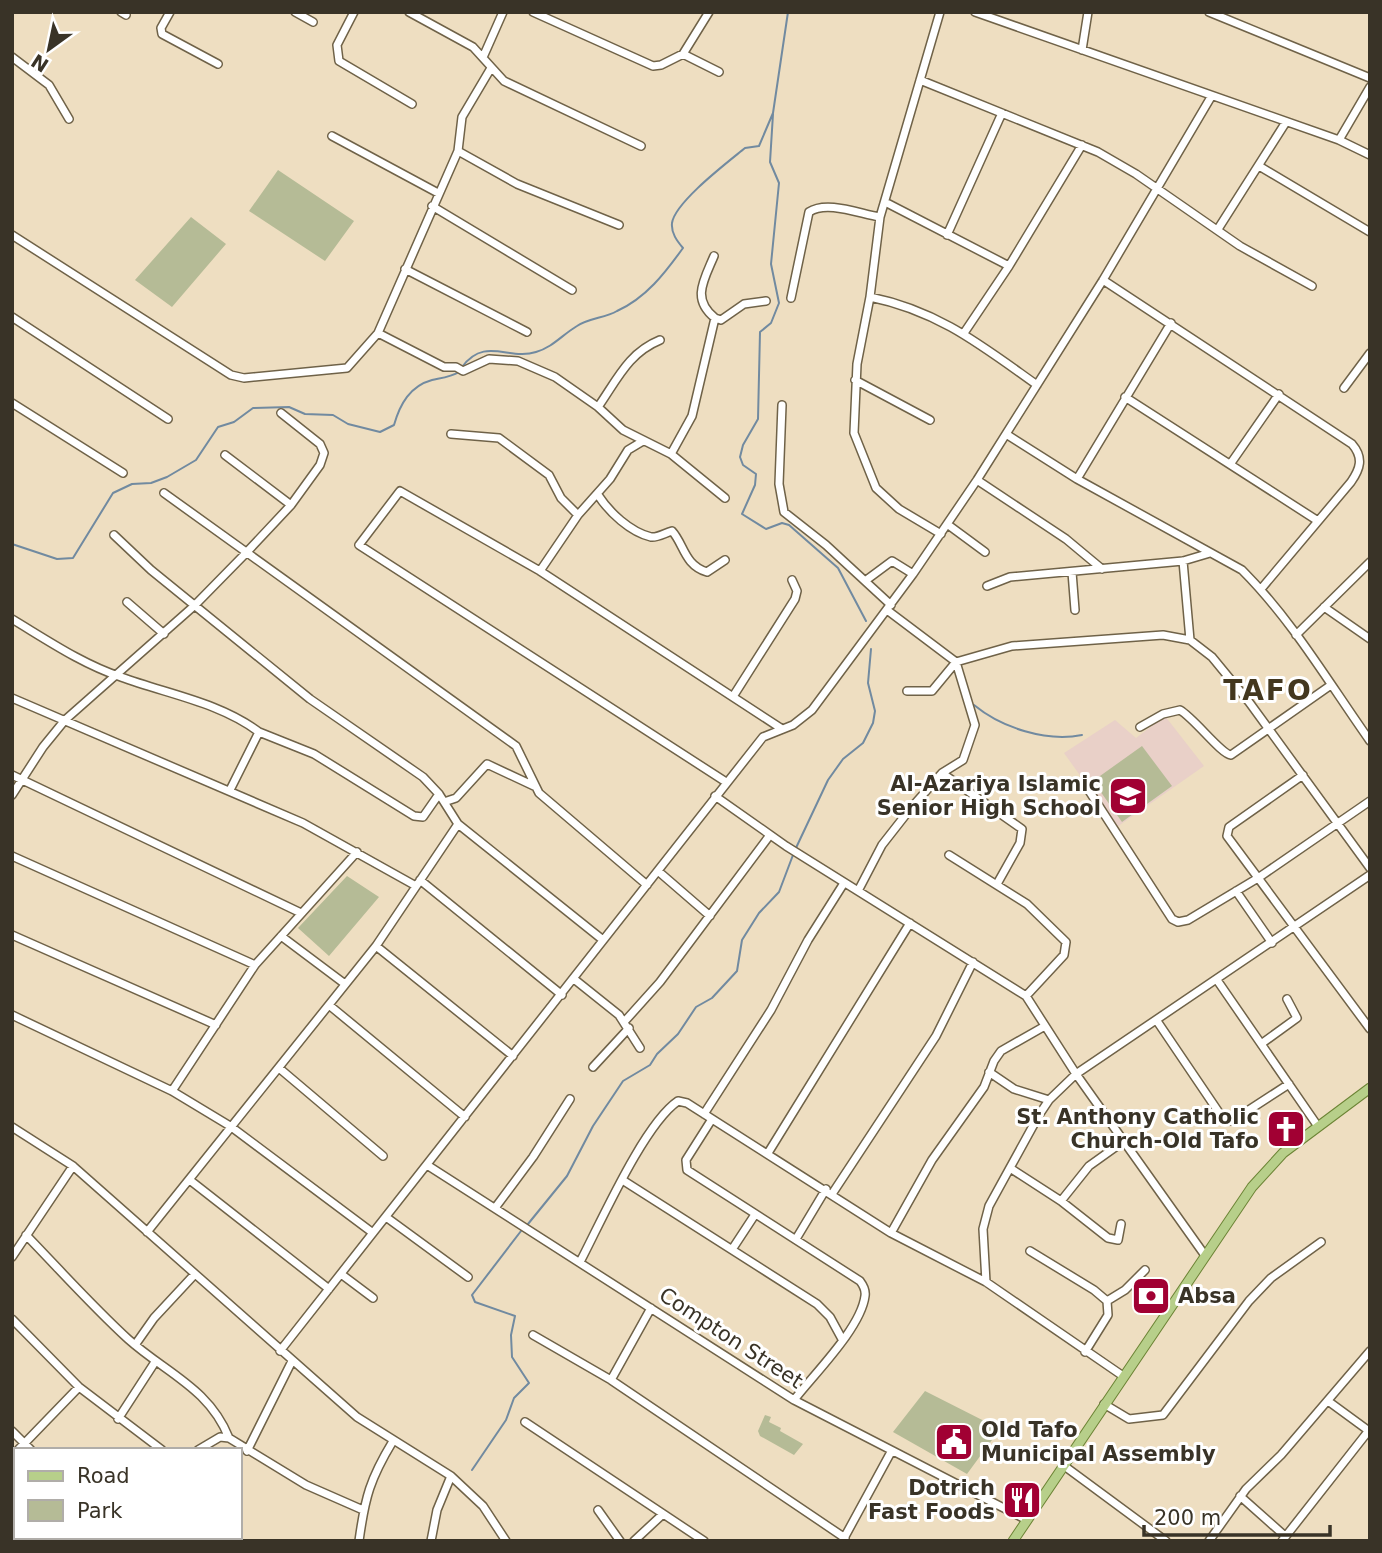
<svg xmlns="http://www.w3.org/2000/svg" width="1382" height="1553" font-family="'DejaVu Sans',sans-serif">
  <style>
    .education { fill: #e9d0c8 }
    .green { fill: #b5bb96 }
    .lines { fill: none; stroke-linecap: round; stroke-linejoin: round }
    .stream { stroke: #718aa0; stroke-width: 2 }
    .minor-casing { stroke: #6f6248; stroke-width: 10 }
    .major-casing { stroke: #6c8435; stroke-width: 11 }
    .minor { stroke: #fff; stroke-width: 7 }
    .major { stroke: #b7cf8a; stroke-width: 9 }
    .labels { text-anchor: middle; stroke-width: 6; stroke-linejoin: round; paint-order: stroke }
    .poi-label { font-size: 21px; font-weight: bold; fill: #393327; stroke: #fff; text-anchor: end }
    .street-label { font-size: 21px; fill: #393327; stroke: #fff }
    .district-label { font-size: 28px; font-weight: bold; letter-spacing: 2px; fill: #43371e; stroke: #fff }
  </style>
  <rect width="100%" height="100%" fill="#eedec1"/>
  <path class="education" d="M1165 716 1204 766 1117 827 1064 753 1115 720 1136 738Z"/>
  <path class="green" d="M278 170 354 221 325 261 249 211Z
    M191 217 226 244 172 307 135 280Z
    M1142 746 1172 786 1122 822 1093 781Z
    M347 876 379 897 329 956 298 928Z
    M925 1391 1000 1429 967 1474 893 1432Z
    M765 1415 771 1417 769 1422 781 1428 780 1431 803 1444 794 1455 760 1436 758 1431Z"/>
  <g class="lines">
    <path class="stream" d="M773 114 770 162 779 183 771 264 779 303 771 323 760 332 758 419 743 445 740 457 743 465 756 474 755 485 742 514 766 529 782 523 789 525 838 568 866 621
      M462 367C485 336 509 361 536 352 553 347 562 335 577 326 589 318 605 318 617 311 646 298 665 273 683 248 677 241 671 233 672 223 675 202 728 162 745 148L759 146 773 113 788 12
      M12 544 57 559 73 558 113 493 132 484 151 483 167 477 196 460 218 427 234 422 253 408 289 407 305 414 333 415 348 424 380 432 394 425C400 404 410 386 432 380 441 378 451 377 459 372
      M974 705C1002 728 1046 742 1082 735
      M795 850 828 780 843 759 863 743 873 723 875 711 868 683 871 649
      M528 1224 567 1176 593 1126 623 1081 650 1065 657 1054 678 1034 696 1007 712 998 737 971 742 940 759 913 779 892 793 855
      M472 1470 506 1420 514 1398 529 1383 512 1357 511 1335 515 1316 475 1302 472 1295 521 1231"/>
    <g class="minor-casing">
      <path id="minor" d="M121 12 126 15
        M170 12 161 28 162 34 218 64
        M295 12 313 22
        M354 12 337 45 339 61 412 104
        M409 12 473 47 504 81 641 146
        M533 12 653 66 661 65 683 54 719 72
        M940 12 880 217 870 297 857 364 854 433 876 488 899 509 941 534
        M975 12 1339 140 1370 155
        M1209 12 1370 78
        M1082 50 1088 12
        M683 54 709 12
        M484 55 503 12
        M12 57 49 85 69 119
        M920 80 1098 152 1136 174 1240 246 1312 286
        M332 136 438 193
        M1339 140 1370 87
        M458 151 517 184 619 225
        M1259 166 1370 232
        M885 202 1009 266
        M432 206 572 290
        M1218 229 1286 122
        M12 235 231 375 244 378 347 368 378 333 458 151 462 117 491 68
        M947 235 1002 113
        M405 269 527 332
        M1103 280 1352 444C1364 458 1360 469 1351 482L1261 589
        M870 297C939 311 982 346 1037 385
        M791 298 809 212C827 200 860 214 880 217
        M12 317 168 419
        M715 318 721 320 744 304 766 301
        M378 333 444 367H456L463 371 489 359 518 361 555 377 598 407
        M964 333 1009 266 1082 145
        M660 340C628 353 617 380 598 407L623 430 671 454 725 498
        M855 380 930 420
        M1344 388 1370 353
        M1125 397 1318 521
        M12 403 123 473
        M782 405 779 484 784 512 826 545 891 605
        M451 434 499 438 549 475 561 498 578 515
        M1006 434 1077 479 1242 570C1292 620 1329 683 1370 741
        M671 454 692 416 715 318C691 299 704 280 714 256
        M225 455 291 505
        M1231 463 1279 394
        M1077 479 1171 323
        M977 480 1066 539 1102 569
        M164 493 516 746 539 793 647 885
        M598 495C609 512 630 532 651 537 657 538 665 533 672 531 684 544 684 565 707 572L725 560
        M947 524 985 552
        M114 535 151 570 310 699 423 777 439 794 458 824 603 940
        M1183 561 1190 640
        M540 571 578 515 610 479 628 450 643 441
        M1072 572 1075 610
        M865 581 892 561 913 574
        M987 586 1010 577 1183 561 1210 553
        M127 602 164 634
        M1324 607 1370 639
        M12 619C47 640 82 664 121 677 167 694 219 702 259 732L230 790
        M1296 635 1370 562
        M907 691H932L956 662 1012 646 1163 635 1190 640 1212 657 1249 702 1370 868
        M734 695 795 599 797 591 792 580
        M12 698 303 823 416 886
        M1140 727 1163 714 1180 710C1195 719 1221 754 1231 755L1331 685
        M259 732 314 754 414 816 423 817 439 794
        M942 773 1022 829 1020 843 997 884
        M12 775 301 913
        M1303 775 1229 827 1227 836 1370 1029
        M726 782 359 545 400 491 540 571 782 729
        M1086 786 1172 919 1178 922 1188 920 1258 878 1370 801
        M12 795 43 747 65 720 194 606 246 553 291 505 320 465 324 453 320 444 281 413
        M715 796 786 846 1026 996 1076 1074 1204 1254
        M444 802 456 798 487 764 534 786
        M949 855 1027 904 1066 942 1064 955 1026 996
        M12 856 255 965
        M658 871 710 916
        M420 880 562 995
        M858 891 882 845 911 808 942 773 963 760 975 725 956 662 887 610
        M1236 891 1272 943
        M12 935 216 1025
        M281 936 345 984
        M376 946 513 1056
        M574 979 619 1015 640 1048
        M1217 980 1317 1125
        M329 1005 465 1117
        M12 1015 172 1091 230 1126 373 1233
        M625 1021 660 982 770 835
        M1157 1021 1224 1120 1232 1121 1289 1084
        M1261 1044 1297 1018 1287 999
        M593 1067 629 1028
        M279 1068 383 1156
        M989 1072 1014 1089 1049 1100
        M172 1091 255 965 357 852
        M704 1114 771 1010 808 940 844 883
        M712 1119 686 1160 687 1170 860 1281C863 1285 866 1290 865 1296 861 1328 814 1374 794 1400
        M12 1127 73 1166 357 1417 451 1476 483 1506 506 1541
        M768 1153 910 923
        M427 1165 794 1400 1027 1520
        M1010 1168 1061 1201 1089 1166 1124 1141
        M191 1181 329 1289
        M624 1181 817 1304 830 1317 842 1339
        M832 1194 936 1036 973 962
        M1061 1201 1108 1238 1118 1240 1121 1224
        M495 1208 533 1157 570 1099
        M386 1217 468 1277
        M147 1232 376 946 458 824
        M891 1233 932 1160 984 1087 994 1061 1001 1051 1045 1026
        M26 1235C60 1270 92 1306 128 1339 166 1373 209 1388 229 1438
        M796 1239 826 1189
        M733 1248 754 1216
        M1030 1251 1094 1290 1107 1301 1108 1315 1085 1352
        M12 1257 73 1166
        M580 1262C601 1222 644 1124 678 1101L687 1103 891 1233 986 1282 1123 1376
        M341 1274 373 1298
        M986 1282 983 1229 989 1206 1039 1115 1049 1100 1076 1074 1370 875
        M1107 1301 1125 1290 1145 1270
        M12 1319 79 1387 162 1450
        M533 1335 611 1380 845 1538
        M135 1345 154 1318 194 1275
        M280 1351 763 737 793 725 812 710 913 574 977 480 1103 280 1211 97
        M611 1380 651 1308
        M1328 1401 1369 1431
        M1104 1404 1129 1419 1163 1415 1249 1301 1271 1278 1321 1242
        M118 1419 155 1362
        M525 1422 704 1541
        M12 1431 31 1450
        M18 1450 79 1387
        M198 1450 220 1437 229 1438 306 1485 363 1510
        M247 1451 292 1361
        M1063 1465 1166 1541
        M1240 1496 1285 1536
        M598 1510 620 1541
        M176 1537 201 1541
        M843 1540 891 1452
        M68 1541 72 1537
        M359 1541C365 1497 370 1479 393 1441
        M431 1541 437 1510 451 1476
        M634 1541 663 1514
        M1209 1541 1246 1489 1281 1455 1370 1351
        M1282 1541 1370 1429"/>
    </g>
    <g class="major-casing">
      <path id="major" d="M1013 1541 1252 1187 1283 1153 1370 1088"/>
    </g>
    <use href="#minor" class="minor"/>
    <use href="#major" class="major"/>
  </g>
  <defs>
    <g id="school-square" transform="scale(2.0125)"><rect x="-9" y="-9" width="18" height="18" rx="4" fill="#a10033" stroke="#fff"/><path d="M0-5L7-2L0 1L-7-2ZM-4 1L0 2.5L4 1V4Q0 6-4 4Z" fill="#fff"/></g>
    <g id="church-square" transform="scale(2.0125)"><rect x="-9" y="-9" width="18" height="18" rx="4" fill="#a10033" stroke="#fff"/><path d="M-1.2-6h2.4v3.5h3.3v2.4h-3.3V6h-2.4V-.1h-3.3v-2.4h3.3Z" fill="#fff"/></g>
    <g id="bank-square" transform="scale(2.0125)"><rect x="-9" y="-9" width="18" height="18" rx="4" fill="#a10033" stroke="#fff"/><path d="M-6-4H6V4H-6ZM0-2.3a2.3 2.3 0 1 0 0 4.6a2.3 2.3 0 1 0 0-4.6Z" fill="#fff"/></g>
    <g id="civic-square" transform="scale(2.0125)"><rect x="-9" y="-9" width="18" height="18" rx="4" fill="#a10033" stroke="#fff"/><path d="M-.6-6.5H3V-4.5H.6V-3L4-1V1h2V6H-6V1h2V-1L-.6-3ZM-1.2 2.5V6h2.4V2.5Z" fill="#fff"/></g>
    <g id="restaurant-square" transform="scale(2.0125)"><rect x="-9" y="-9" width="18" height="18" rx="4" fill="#a10033" stroke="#fff"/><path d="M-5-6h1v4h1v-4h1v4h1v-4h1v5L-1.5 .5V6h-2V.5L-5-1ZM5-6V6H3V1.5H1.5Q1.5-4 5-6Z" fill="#fff"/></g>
  </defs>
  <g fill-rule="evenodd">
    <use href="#school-square" x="1128" y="796"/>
    <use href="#church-square" x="1286" y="1129"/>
    <use href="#bank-square" x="1151" y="1296"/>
    <use href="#civic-square" x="954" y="1442"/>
    <use href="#restaurant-square" x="1022" y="1500"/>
  </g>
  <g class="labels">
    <g class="poi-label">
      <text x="1101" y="791">Al-Azariya Islamic<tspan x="1101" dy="24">Senior High School</tspan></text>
      <text x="1259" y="1124">St. Anthony Catholic<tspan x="1259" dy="24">Church-Old Tafo</tspan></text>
      <text x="1178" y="1303" text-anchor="start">Absa</text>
      <text x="981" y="1437" text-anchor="start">Old Tafo<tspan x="981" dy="24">Municipal Assembly</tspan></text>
      <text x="995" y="1495">Dotrich<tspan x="995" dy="24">Fast Foods</tspan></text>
    </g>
    <g class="street-label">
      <text transform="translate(731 1338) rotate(33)" y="7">Compton Street</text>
    </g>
    <g class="district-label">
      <text x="1268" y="700">TAFO</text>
    </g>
  </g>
  <rect width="1382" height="1553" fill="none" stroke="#393327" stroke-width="28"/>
  <rect x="14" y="1448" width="228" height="91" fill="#ffffff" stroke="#b0ada9" stroke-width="2"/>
  <rect x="28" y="1471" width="35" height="10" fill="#b7cf8a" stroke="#b0ada9" stroke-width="2"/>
  <text x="77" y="1483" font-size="21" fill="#393327">Road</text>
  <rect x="28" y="1500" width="35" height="21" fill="#b5bb96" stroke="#b0ada9" stroke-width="2"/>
  <text x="77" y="1518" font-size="21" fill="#393327">Park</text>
  <g transform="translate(49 49) rotate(213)" stroke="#ffffff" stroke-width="5" paint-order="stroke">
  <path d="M0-5L12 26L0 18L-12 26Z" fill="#393327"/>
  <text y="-10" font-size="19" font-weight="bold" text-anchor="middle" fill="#393327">N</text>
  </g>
  <path d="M1144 1525v10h186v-10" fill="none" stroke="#393327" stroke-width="3.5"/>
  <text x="1154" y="1525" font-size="21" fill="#393327" stroke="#ffffff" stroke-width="5" paint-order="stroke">200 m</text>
</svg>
